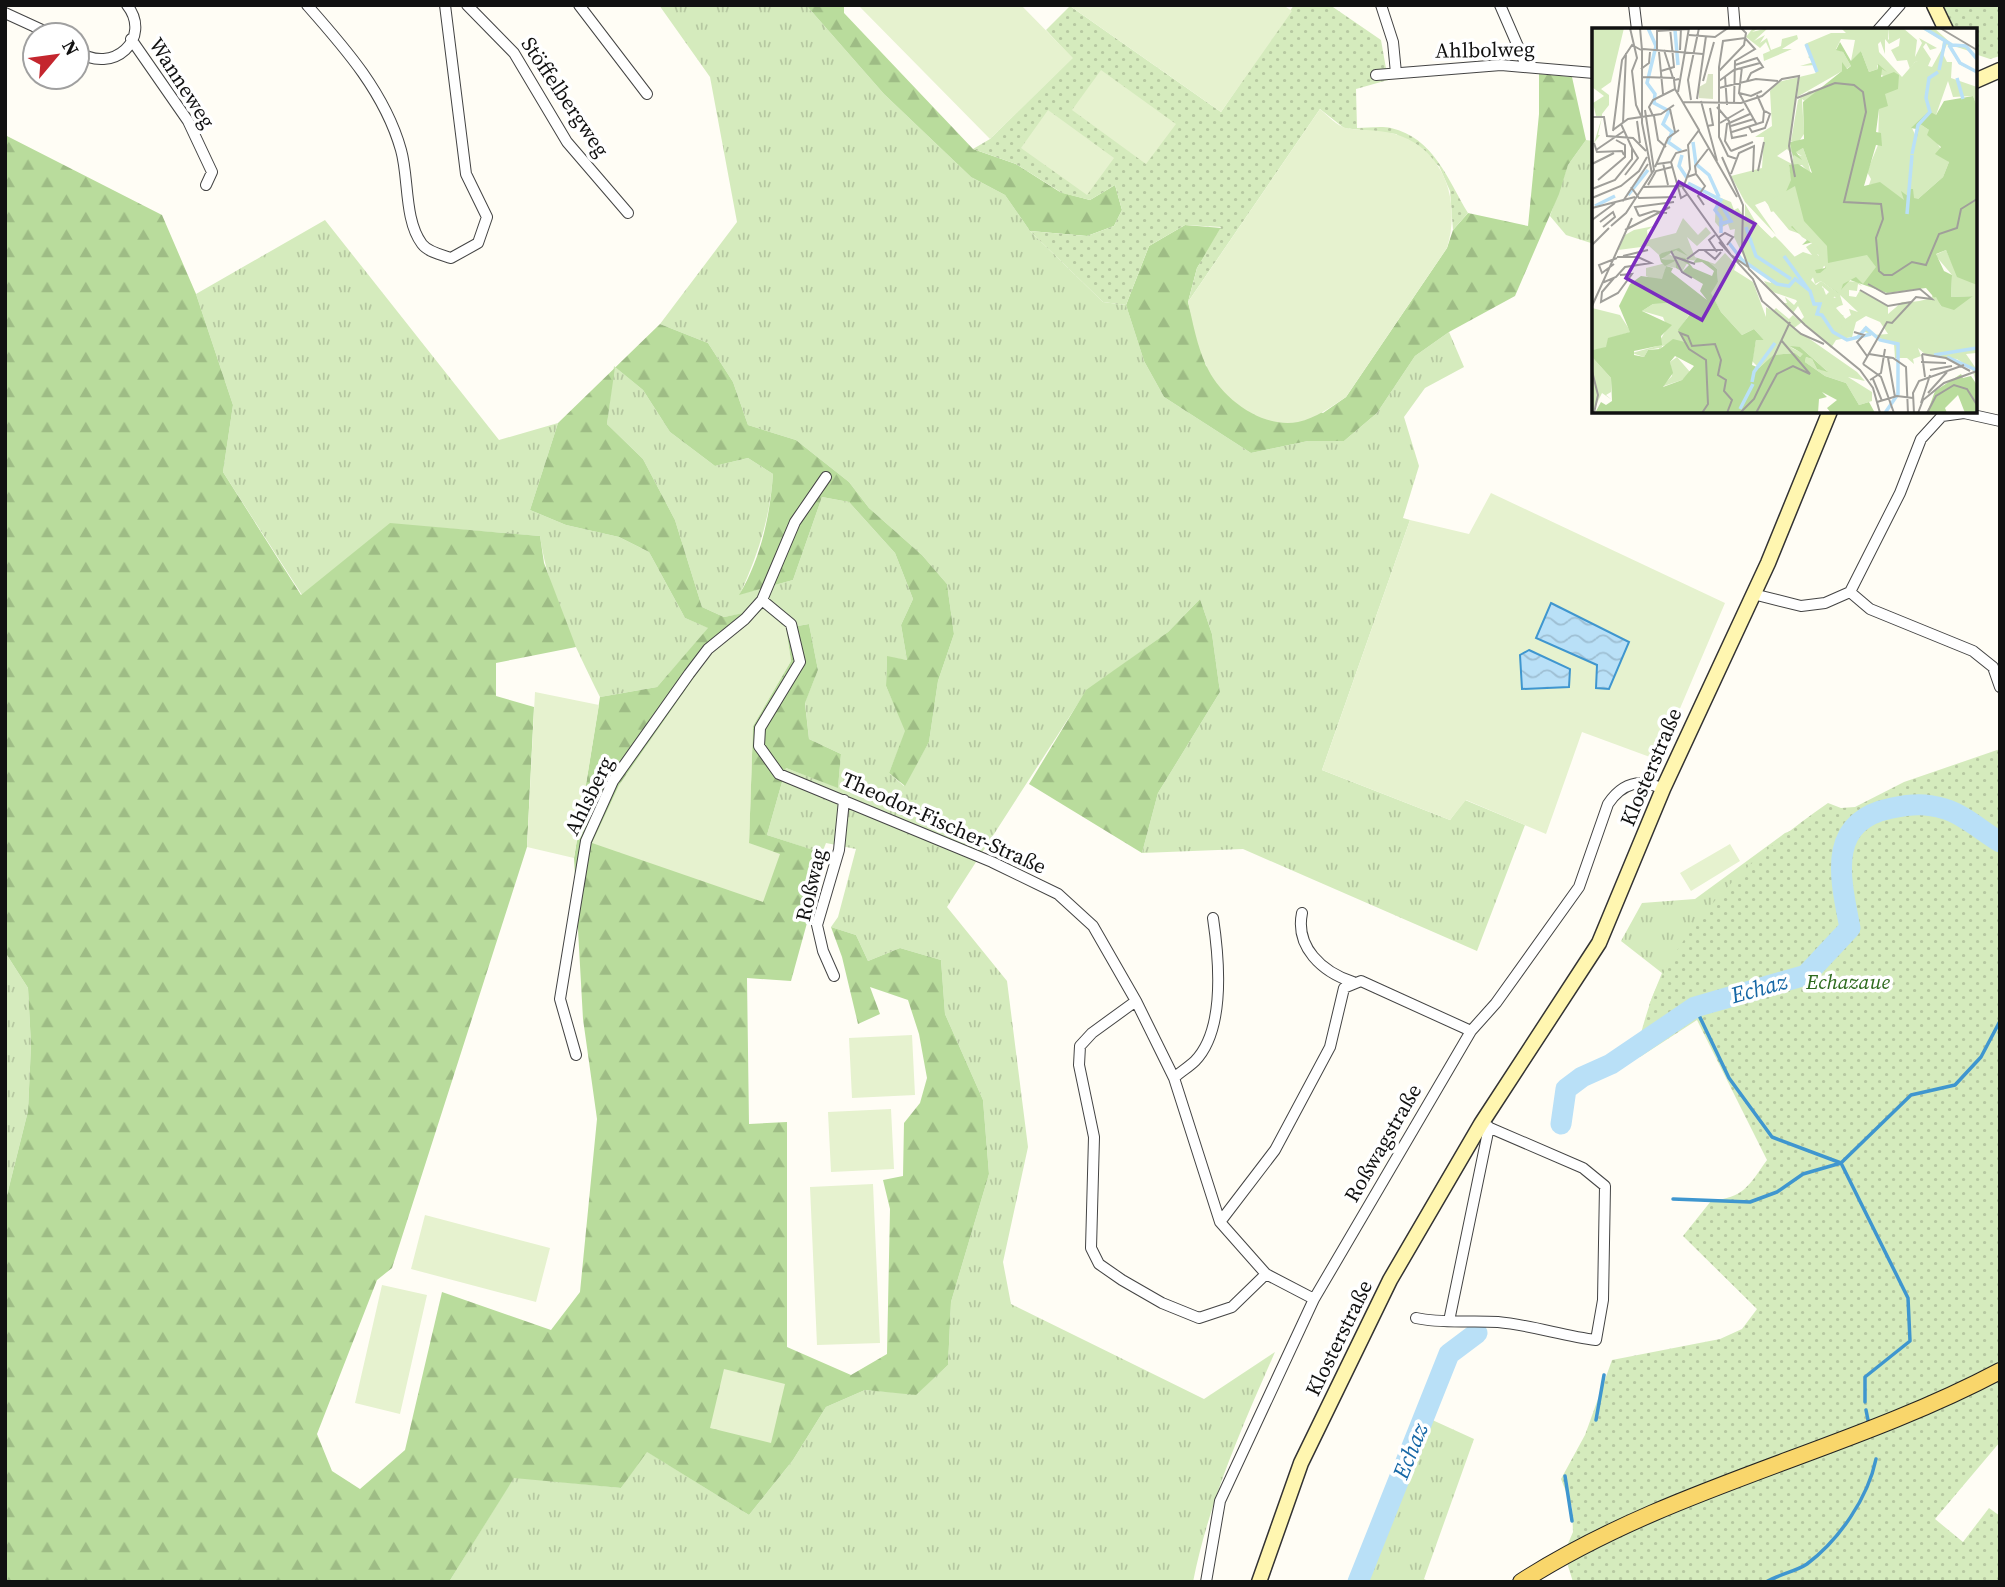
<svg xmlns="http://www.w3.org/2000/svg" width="2005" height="1587" font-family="'Source Serif 4',serif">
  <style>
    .grass { fill: url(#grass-tufts) }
    .forest { fill: url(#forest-firs) }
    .park { fill: url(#park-dots) }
    .pitch { fill: #e6f2cf }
    .water { fill: url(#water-waves); stroke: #3f96cf; stroke-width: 2 }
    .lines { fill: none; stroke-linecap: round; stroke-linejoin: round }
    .stream { stroke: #3f96cf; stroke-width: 3.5 }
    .river { stroke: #b9e0f7; stroke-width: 21 }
    .street-casing { stroke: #444; stroke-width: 12 }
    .secondary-casing { stroke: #333; stroke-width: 17 }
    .primary-casing { stroke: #222; stroke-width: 18 }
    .street { stroke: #fff; stroke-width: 10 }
    .secondary { stroke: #fff6b0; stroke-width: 14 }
    .primary { stroke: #f9d66b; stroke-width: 16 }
    .labels { text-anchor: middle; stroke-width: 7; stroke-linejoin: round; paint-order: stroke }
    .street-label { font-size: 21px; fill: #111; stroke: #fff }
    .park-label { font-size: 21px; font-style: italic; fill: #2f6b1f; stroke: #fff }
    .water-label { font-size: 23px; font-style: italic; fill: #1768a6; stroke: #fff }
    .inset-river { fill: none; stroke: #b9e0f7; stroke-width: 3.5 }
    .inset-road { fill: none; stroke: #a09f9a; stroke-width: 2 }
    .view { fill: #7b2cbf; fill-opacity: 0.15; stroke: #7b2cbf; stroke-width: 3.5 }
    .inset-edge { fill: none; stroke: #111; stroke-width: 3.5 }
  </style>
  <defs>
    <pattern id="grass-tufts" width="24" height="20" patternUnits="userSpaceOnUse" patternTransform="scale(1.75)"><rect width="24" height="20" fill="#d5ebbd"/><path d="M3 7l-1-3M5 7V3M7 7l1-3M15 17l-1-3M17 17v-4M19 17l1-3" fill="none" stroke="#b6c8a1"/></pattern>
    <pattern id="forest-firs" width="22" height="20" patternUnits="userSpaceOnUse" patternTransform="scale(1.75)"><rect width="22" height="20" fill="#b9dc9c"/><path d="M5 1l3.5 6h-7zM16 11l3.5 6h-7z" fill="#9ebc85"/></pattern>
    <pattern id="park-dots" width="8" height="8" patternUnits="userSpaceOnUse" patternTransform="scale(1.75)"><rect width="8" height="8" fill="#d5ebbd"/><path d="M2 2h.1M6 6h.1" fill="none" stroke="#b6c8a1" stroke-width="1.8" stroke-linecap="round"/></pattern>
    <pattern id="water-waves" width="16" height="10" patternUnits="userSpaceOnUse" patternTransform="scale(1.75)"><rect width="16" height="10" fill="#b9e0f7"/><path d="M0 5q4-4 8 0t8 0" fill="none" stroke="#9ebfd3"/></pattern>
  </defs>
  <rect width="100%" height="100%" fill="#fffdf5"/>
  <path class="grass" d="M659 5H806L884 94 971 177 1005 195 1030 231 1103 302 1126 305 1144 361 1164 397 1251 453 1308 441H1344L1377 413 1415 356 1449 332 1464 367 1425 388 1404 417 1419 466 1403 518 1410 520 1322 770 1450 820 1465 800 1525 825 1477 951 1243 849 1142 853 1158 793 1220 692 1212 634 1200 599 1168 632 1086 691 947 907 1007 981 1028 1147 1003 1262 1011 1304 1204 1399 1275 1352C1242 1427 1209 1501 1193 1582H449L514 1477 621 1488 646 1451 749 1515 793 1460 826 1407 865 1390 916 1394 948 1365 951 1302 989 1174 983 1100 945 1014 941 960 900 948 868 961 856 935 831 927 838 917 856 849 826 843 822 853 767 835 786 768 838 787 841 754 809 739 805 702 818 670 809 624 786 628 791 661 753 726 749 843 780 854 763 902 592 843 619 785 711 653 762 610 724 617 702 607 675 520 643 459 607 424 614 366 643 390 670 432 715 466 748 458 773 474C770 518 758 555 740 594L793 580 822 497 849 502 895 553 913 599 901 625 907 660 887 657 886 686 906 731 889 773 904 786 929 742 938 681 954 634 947 584 922 555 869 508 849 482 796 440 748 425 733 382 708 343 660 324 737 222 710 77Z
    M1586 140 1594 141V244L1566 235 1550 216 1568 165Z
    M325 220 499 440 558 423 530 510 566 525 619 537 649 552 685 618 709 628 657 687 600 697C575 646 548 593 540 536L390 524 302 595 223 472 233 405 196 294Z
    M1845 811 1661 1012 1649 1005 1662 973 1621 941 1642 903 1695 899 1785 833Z
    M5 952 28 988 31 1045 28 1111 5 1203Z
    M1428 1418 1474 1439 1424 1579 1430 1582H1367Z"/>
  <path class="forest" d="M806 5H844V13L973 149 1016 164 1060 192 1090 200 1115 185 1122 210 1114 226 1087 236 1030 231 1005 195 971 177 884 94Z
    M1539 74 1572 77 1586 140 1568 165 1559 194 1515 296 1449 332 1415 356 1377 413 1344 441H1308L1251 453 1164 397 1144 361 1126 305 1149 246 1185 225 1222 228 1197 268 1188 302 1206 366 1323 413 1346 397 1447 248 1453 230 1468 213 1528 226 1539 114Z
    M5 135 162 215 196 294 233 405 223 472 301 595 390 523 540 536 544 563 576 647 496 663V696L534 707 527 847 392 1268 377 1280 317 1434 332 1471 360 1489 405 1450 442 1292 551 1330 580 1292 597 1119 583 1019 574 858 600 697 657 687 708 628 685 618 649 552 619 537 566 525 530 510 558 423 660 324 708 343 733 382 748 425 796 440 849 482 869 508 922 555 947 584 954 634 938 681 929 742 905 786 889 773 905 731 886 686 887 656 907 660 901 625 913 599 895 553 849 502 822 497 793 580 739 595C761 558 770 516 773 474L748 458 715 466 670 432 643 390 615 367 607 424 643 459 675 520 702 607 724 617 763 609 748 623 749 843 753 726 791 661 786 628 809 624 818 670 805 703 809 739 841 754 838 788 786 768 767 835 826 854 791 981 747 978 749 1124 787 1122V1347L851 1375 887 1354 890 1209 883 1180 903 1176 904 1123 920 1103 927 1078 919 1034 908 1000 870 987 880 1014 858 1024 842 957 831 927 856 935 868 961 900 948 941 960 945 1014 983 1100 989 1174 951 1302 948 1365 916 1395 865 1390 826 1407 793 1460 749 1515 647 1452 621 1488 514 1478 449 1582H5V1203L28 1111 31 1045 28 988 5 952Z
    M1200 599 1212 634 1220 692 1158 793 1142 853 1029 784 1086 690 1168 632Z"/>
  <path class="park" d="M1294 5H1330L1381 40 1388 80 1356 89 1357 128C1368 128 1381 126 1391 128 1434 138 1448 180 1468 213L1453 230 1450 191 1439 166 1396 134 1344 128 1320 109 1188 302 1197 268 1221 227 1185 225 1149 246 1126 305 1103 302 1030 231 1087 236 1114 226 1122 210 1115 185 1090 200 1062 193 1016 164 973 149 990 139 1072 58 1046 30 1070 6 1221 112Z
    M1941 5H2000V56L1990 59 1975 54V30H1953Z
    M2000 749V1442L1935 1519 1963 1542 1989 1508 2000 1516V1582H1573L1564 1553 1573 1532 1572 1507 1561 1479 1585 1435 1612 1360 1720 1339 1742 1329 1757 1309 1683 1236 1711 1201C1744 1197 1748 1187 1767 1160L1697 1020 1640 1057 1636 1050C1643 1028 1648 1004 1658 984 1696 908 1759 851 1828 803L1841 808 1855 807 1904 782Z"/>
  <path class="pitch" d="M858 5H1021L1073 58 990 139Z
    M1283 5 1292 11 1221 112 1070 6Z
    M1101 70 1176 124 1146 164 1072 110Z
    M1320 109C1327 115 1337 126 1346 128 1362 131 1378 129 1395 134 1445 149 1461 202 1447 248L1346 397C1331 407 1316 418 1298 422 1261 429 1220 397 1206 365 1197 346 1193 323 1188 302Z
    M1048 110 1114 158 1087 195 1021 148Z
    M1491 493 1725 603 1658 760 1582 732 1546 834 1466 800 1450 820 1322 770 1410 520 1469 534Z
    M763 609 786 628 791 661 753 726 749 843 780 854 763 902 592 843 619 785 711 653Z
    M535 692 599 705 574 858 527 847Z
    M1730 844 1740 861 1691 891 1680 873Z
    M912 1035 915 1095 852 1098 849 1038Z
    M891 1109 894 1169 831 1172 828 1112Z
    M873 1184 880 1343 817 1345 810 1187Z
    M425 1215 550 1248 536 1302 411 1269Z
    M382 1285 427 1295 400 1414 355 1403Z
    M724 1369 785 1384 771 1443 710 1428Z"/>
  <path class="water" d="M1551 603 1629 642 1609 689 1596 688 1597 665 1536 638Z
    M1529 650 1570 669 1569 687 1522 689 1520 655Z"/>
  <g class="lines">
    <path class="stream" d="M1695 1007 1729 1078 1772 1137 1841 1163 1911 1095 1955 1085 1981 1057 2000 1021
      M1673 1199 1750 1202 1777 1192 1803 1174 1841 1163 1908 1298 1910 1341 1865 1377V1402
      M1866 1410 1869 1425
      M1596 1420 1604 1375
      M1565 1476 1572 1521
      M1766 1582C1779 1574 1795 1572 1807 1564 1839 1540 1868 1498 1876 1459"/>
    <path class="river" d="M1561 1124 1566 1089 1582 1077 1611 1064 1695 1007 1806 975 1850 928C1840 877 1826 821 1892 808 1911 804 1926 803 1945 809 1963 814 1983 832 2000 842
      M1358 1582 1449 1354 1477 1333"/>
    <g class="street-casing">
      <path id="street" d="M307 5C345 48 385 93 401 150 409 178 404 220 422 244 428 252 442 255 451 258L478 243 487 217 466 174 445 5
        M467 5 514 53 567 142 628 213
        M579 5 647 94
        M1381 5 1393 42 1396 73
        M1500 5 1527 67
        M1634 5 1637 30
        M1733 5 1735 30
        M5 13 53 35
        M1878 30 1900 5
        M131 39 188 121 212 172 206 185
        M77 51C113 76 153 38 127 5
        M1376 75 1501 65 1594 73
        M1850 592 1870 609 1973 651 1993 667 2000 687
        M1753 594 1801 606 1825 603 1850 592 1900 493 1921 439 1942 416 1964 413 2000 421
        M762 600 791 624 800 662 760 728 759 746 779 774 992 862 1058 894 1093 926 1136 1001 1174 1078 1220 1222 1266 1274 1314 1299
        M1302 913C1295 947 1322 972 1353 982
        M834 976 823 951 817 925 839 850 844 800
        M1136 1001 1092 1033 1080 1046 1079 1065 1094 1137 1091 1248 1099 1264 1122 1280 1162 1303 1199 1318 1232 1307 1266 1274
        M576 1055 560 999 586 841 613 781 689 674 708 649 745 619 762 600 795 522 826 477
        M1174 1078C1180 1072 1189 1067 1195 1061 1226 1029 1219 958 1213 918
        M1220 1222 1275 1150 1330 1047 1344 988 1361 981 1471 1031
        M1416 1318C1443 1324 1470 1320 1498 1322 1531 1325 1564 1336 1596 1340L1603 1300 1605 1186 1583 1168 1481 1124
        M1449 1321 1489 1127
        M1206 1582 1220 1501 1314 1299 1471 1031 1496 1003 1579 887 1608 804C1622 783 1640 778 1663 789"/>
    </g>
    <g class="secondary-casing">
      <path id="secondary" d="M1934 5 1946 30
        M1975 81 2000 70
        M1259 1582 1301 1463 1390 1280 1481 1124 1599 943 1663 789 1768 563 1830 411"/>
    </g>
    <g class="primary-casing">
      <path id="primary" d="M1521 1582C1670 1486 1845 1453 2000 1371"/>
    </g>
    <use href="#street" class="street"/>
    <use href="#secondary" class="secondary"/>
    <use href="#primary" class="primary"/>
  </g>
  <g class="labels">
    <g class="street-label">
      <text transform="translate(1485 50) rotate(-1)" y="7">Ahlbolweg</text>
      <text transform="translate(182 83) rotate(57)" y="7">Wanneweg</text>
      <text transform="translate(565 97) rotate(56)" y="7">Stöffelbergweg</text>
      <text transform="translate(1651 767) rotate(-67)" y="7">Klosterstraße</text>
      <text transform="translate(589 796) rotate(-64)" y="7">Ahlsberg</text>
      <text transform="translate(944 823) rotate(24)" y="7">Theodor-Fischer-Straße</text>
      <text transform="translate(811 885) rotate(-77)" y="7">Roßwag</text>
      <text transform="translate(1383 1143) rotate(-60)" y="7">Roßwagstraße</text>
      <text transform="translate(1339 1338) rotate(-64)" y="7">Klosterstraße</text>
    </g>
    <g class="park-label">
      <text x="1848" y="989">Echazaue</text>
    </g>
    <g class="water-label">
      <text transform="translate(1759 988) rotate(-16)" y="8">Echaz</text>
      <text transform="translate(1410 1451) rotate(-68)" y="8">Echaz</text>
    </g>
  </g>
  <g transform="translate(1592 28)">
    <rect width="385" height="385" fill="#fffdf5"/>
    <path d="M161 0H167L160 4 176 0 162 13 173 7 168 15 175 10 179 22 189 18 190 11 205 7 206 11 190 21H200L172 33 171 26 178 23 174 14 168 20 154 9ZM249 0H296V13L293 9 286 16 287 24 310 49 323 34 334 30 339 31 336 38 340 39 350 21 351 13 329 0H342L360 16 374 17 385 33 377 23 359 17 368 35 385 45 367 36 355 16 351 26 355 34H360L359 50 385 59V78L381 68 361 69 356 53 344 87H336L320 100 325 111 328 96 337 102 357 134 351 149 326 171 311 172 288 155 277 157 279 151 275 144 286 117 287 80 295 50 286 45 290 40 285 37 286 41 277 44 269 23 265 32 259 33 263 12 249 11 244 21 251 24 259 38 205 69 207 52 198 114 202 120 199 125 195 121 185 128 200 136 202 126 210 128 203 124 211 120 216 134 219 147 210 137 197 138 211 207 197 202 173 173 163 177 184 207 153 174 139 148 170 140 172 109H163L180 98 178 63 186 54 224 45 223 37 208 38 222 34 216 29 219 27 213 16 239 5H254ZM217 63H226L214 74 210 71 212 106 206 115 199 113 206 72ZM153 176 163 193 160 197 164 195 184 214 175 224 179 230 181 220 190 226 194 222 202 229 211 224 220 227 214 219 228 210 235 221 230 229 225 226 233 236 228 245 224 242 227 251 222 248 219 252 224 257 229 253 246 265 254 253 266 254 270 258 266 256 265 263 257 262V268L264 269 268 262 296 278V286L310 274 338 273 341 266 335 261 340 263 345 276 361 283 337 281 331 289 334 297 347 305 385 307 384 325 374 326 385 342V357L380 341 365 331 335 328 326 320 329 328 321 331 322 336 315 330H303L302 316 271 303 272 299 281 307 296 306 288 294 274 288 264 294 260 309 244 312 239 320 210 294 202 300 265 344 273 353 256 349 280 364V373L267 377 254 355 233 348 213 334 214 329 220 331 225 341 235 343 208 319 209 323 198 319 212 326 208 329 203 325 181 327 167 340 160 333 164 312H172L162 301 150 307 129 284 118 264 126 254 125 241 117 234 97 232 90 244 83 231 84 240 74 238 71 251 63 252 54 248V240L82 233 68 230 77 226 82 229 80 222 67 227 57 218 26 222 33 207 42 202 62 198 55 202 56 212 84 205 91 190 106 207 114 199 119 205 105 218 95 209 103 229 123 236 133 225 144 237 142 242 161 254 174 289V279L181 283 184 280 197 291 201 287 208 293 212 289 206 278 201 285 190 275H195L193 269 202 277 206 272 202 269 213 263 204 250 179 254 155 234 151 217 156 219 158 206 153 198ZM230 258 244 270 237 269V280L229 279 227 287H239L245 292 252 288 239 280 251 277 248 267 266 284 257 281 259 287 246 296 239 290 232 294 224 289 218 266 230 265ZM354 222 365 246 385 257V268L359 269 360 247 343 227ZM82 275 98 285 89 299 95 313 70 318 67 337 60 353 63 373 55 357 63 343 67 320 56 322 52 329 40 325 65 318 75 300 71 289 50 283 61 276ZM0 280 28 287 39 304 19 310 14 320 0 322ZM0 329 19 350V364L14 367 20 372 10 365 0 385ZM85 329 98 344 90 352 69 359 80 348 78 334Z" fill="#d5ebbd" fill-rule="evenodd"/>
    <path d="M248 14 259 33 269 23 277 44 286 41V36L295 44 290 41 289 49 302 44 307 47 306 61 293 66 296 78 287 81 284 104 289 105 290 118 284 117 272 158 288 154 312 172 309 163 317 169V161H321L322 170 326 171 351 149 357 134 343 126 349 119 335 107 337 102 328 96 325 111 324 101 319 100 337 83 344 87 352 73 381 68 385 78V257L365 249 354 222 344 226 352 243 360 247 359 269 385 268V288L351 280 334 260 295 265 258 252 246 265 227 251 223 242 233 240 234 222 221 214 210 217 215 212 199 199 203 195 193 166 199 152 197 137 206 136 220 145 211 120 204 124 210 132 202 127 201 130 198 114 212 111 211 74 250 43V34L255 41 259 38 251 24 244 22ZM87 220 96 228 84 222 69 231 83 232 90 244 97 237 85 229 93 230 101 240 120 248 122 243 110 234 101 235 105 230 117 234 125 241 126 254 119 265 129 284 150 307 162 301 172 312H164L160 337 167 340 181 327 203 325 208 329 211 326 198 318 208 319 236 344 225 341 220 331 214 329 213 334 233 348 254 355 267 377 277 374 283 385H239L235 380 245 372 230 364 235 369 227 371 226 385H3L9 374 14 377 20 373 19 350 0 329V322L14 319 16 310 38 304 27 278 38 256 49 248 70 251 74 238 81 240 79 244 115 272 108 263 111 256 84 240 83 233 73 238 69 234 67 227 70 225ZM82 275 98 286 86 302 93 314 81 311 68 321 56 322 52 329 42 327V323L70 317 69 308 80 297 50 283 61 276ZM83 328 102 338 90 352 71 359 81 345 78 334ZM369 346 371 350 379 348 385 357V385H373L366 367 353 380 355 385H335L343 363Z" fill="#b9dc9c" fill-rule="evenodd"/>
    <path d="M116 46H121V71L107 70V59L114 55Z" fill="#d9e3c4"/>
    <path d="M0 0H32L19 54 9 61 17 67V77L10 86V89L6 107H8L2 115 10 89 4 88 1 75 12 68 0 59ZM296 0H311L325 12 323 29 330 15 327 10 345 20 338 22 334 15 331 19 339 31 323 34 318 41 315 32 305 33 299 22 307 18 308 10 297 16 293 11V26L288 12 293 8 297 12ZM203 158 212 193 235 218 236 235 275 227 284 239 271 256 264 249 251 256 248 266 229 253 223 256 220 246 216 254 227 263 231 259 234 267 238 263 243 267 239 275 250 276 244 280 258 296 241 302 240 308 231 304 236 299 232 294 224 297 212 291 214 285 204 272 178 263 172 253 179 255 177 251 154 233 142 209 143 201 138 202 136 196 128 200 123 194 124 168 139 174 142 182 146 180 158 198 163 193 179 211 183 208 190 215 214 241 211 246 228 245 234 240 225 229 229 225 225 218 210 209 186 182 179 184 175 174ZM385 265V314L333 312 317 300 323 294 313 282 319 275 344 269 349 278 362 282Z" fill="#d5ebbd"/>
    <path class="inset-river" d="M56 0 64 18 55 55 63 66 62 75 77 83 71 96 80 104 76 114 89 123M332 0 360 17 374 18 385 31M83 2 86 37M214 16 225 44M357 17 368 35 385 44M347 42 353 13M365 50 371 71M101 114 104 136 117 147 127 169M320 126 326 97 338 84 334 70 337 50 346 44M90 127 87 138 95 150M96 155 129 172 123 182 129 190V205M36 167 56 142M3 178 23 168M315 186 320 127M127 196 139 193 129 176M154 199 164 228 199 251M137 215 150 232 185 256 197 258 203 251 218 263 222 276H228L225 286 230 287 241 304 255 312 279 306M192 228 216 261M266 309 274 300 288 312 306 316V366L293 385M342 327 385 320M355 329 384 342M160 354 162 344 183 315M148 381 161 356"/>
    <path class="inset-road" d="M38 0 45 30 40 43 44 77 49 88M48 0 50 22M348 0 385 22M97 7 123 9 136 0M50 20V95L60 146M51 21 111 26M72 22 81 50M88 22 89 0M65 23V3L97 1M67 24 71 66M143 37 165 30 171 39 159 45 155 53M150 39 147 65 159 68 170 63M49 41 57 35 58 24M69 43 82 39 78 0M127 43 152 17 154 5 149 0M133 48 135 77M50 49 83 50M87 51 82 52 83 61 107 102 96 117 98 141 91 160 139 227 156 239M111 53 122 14M127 53 142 42 168 35M127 60 164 51 186 53M86 64 97 0M147 65 165 97M205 70 243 55 262 57 271 64 274 84 252 174 289 176 291 191 284 210 287 243 292 247H300L320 234 334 237 347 206 365 200 369 181 385 171M105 71 114 8M99 72 96 52 107 0M109 73 125 133M91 74 149 75 170 68 190 51 207 48 197 118 203 149M142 76 143 33 163 21 153 10 131 13 127 39V109L136 128 145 131M125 79 137 93 140 110 155 107M78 81 83 104M61 88 57 79 61 72 83 61M62 88 66 112 74 119M0 89H12L15 108 41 110 54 123M45 93 48 115M31 95 34 25M128 95 152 81M115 98 121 97 118 80M139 98 162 91M157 99 160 104 173 100 178 86 173 83M21 102 36 91 69 86 82 77M21 103 30 32 40 17 49 22M107 103 145 169M140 104 171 94 172 83 165 67M2 115 5 124 30 123 32 127M4 122 32 103M139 123 133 113 135 96 158 86M139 123 161 114M130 129 151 177 150 221 157 241 213 297 268 342 281 360 288 385M79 134 89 170 96 166M71 135 76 157M0 136 22 125M65 136 79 134 84 125 95 122M63 139 76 110 87 102M166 143 172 114M104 145 103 138 116 121M139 146 147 125 162 118 161 144M33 147 46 130 40 120M95 149 104 146 113 158 106 168 112 177M6 152 33 129V117L24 112M56 157 64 143 80 139M39 159 47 170 84 169M51 159 91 158M0 161 23 152 40 131V120L29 96M0 170 29 158 47 143 55 129M31 173 56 136M0 180 43 169M47 188 43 179 82 174M47 188 62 183 75 185M0 192 23 175M8 194 21 184 23 189 11 199M19 198 34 185 62 142 53 82M33 202 78 179M123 207 117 212 125 224M127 209 133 205 141 209 135 217M127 214 161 251 170 273 209 306 232 316M0 217 17 200M112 222 123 231 129 224M79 223 90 244 100 250M31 228 56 222M83 229 103 236M95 231 107 222H131M22 236 10 245 7 237 25 230M22 250 10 264 9 274 26 265 40 246 28 247M10 255 24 249 33 239 59 235 46 229H25M268 262 296 278 319 274M0 278 40 190M262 304 272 307 265 314 275 328M277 326 301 330 314 339 316 385M330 326 354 330 378 343M330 326 333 349M296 330 303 369M329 334 354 335M271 336 295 294 300 295 324 269 340 271 328 261 294 266 276 256M271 336 289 349 302 385M338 342 360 338M0 343 6 367 2 385M281 351 290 373M278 352 289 345 293 321M336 365 355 344M285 374 305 368 321 370M329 375 338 347M110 385 116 376 114 332 97 321 88 305 96 308 100 318 123 316 129 332 126 347 134 352 132 363 140 372 135 385M148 385 162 371 198 294M164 385 185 346 201 338 218 346 189 312M322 385 321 365 327 353 372 337M326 385 331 372 352 355 385 343M335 385 344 368 362 357 375 361 385 377"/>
    <path class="view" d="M87 154 163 196 110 292 34 250Z"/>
    <rect width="385" height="385" class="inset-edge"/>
  </g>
  <rect width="2005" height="1587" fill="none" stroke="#111111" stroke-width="14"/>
  <g transform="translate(56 56) rotate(61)"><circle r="33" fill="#ffffff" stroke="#a0a0a0" stroke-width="2"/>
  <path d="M0-5L12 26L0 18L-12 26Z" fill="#c4262e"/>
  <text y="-10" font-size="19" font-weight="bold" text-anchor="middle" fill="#111111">N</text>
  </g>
</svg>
